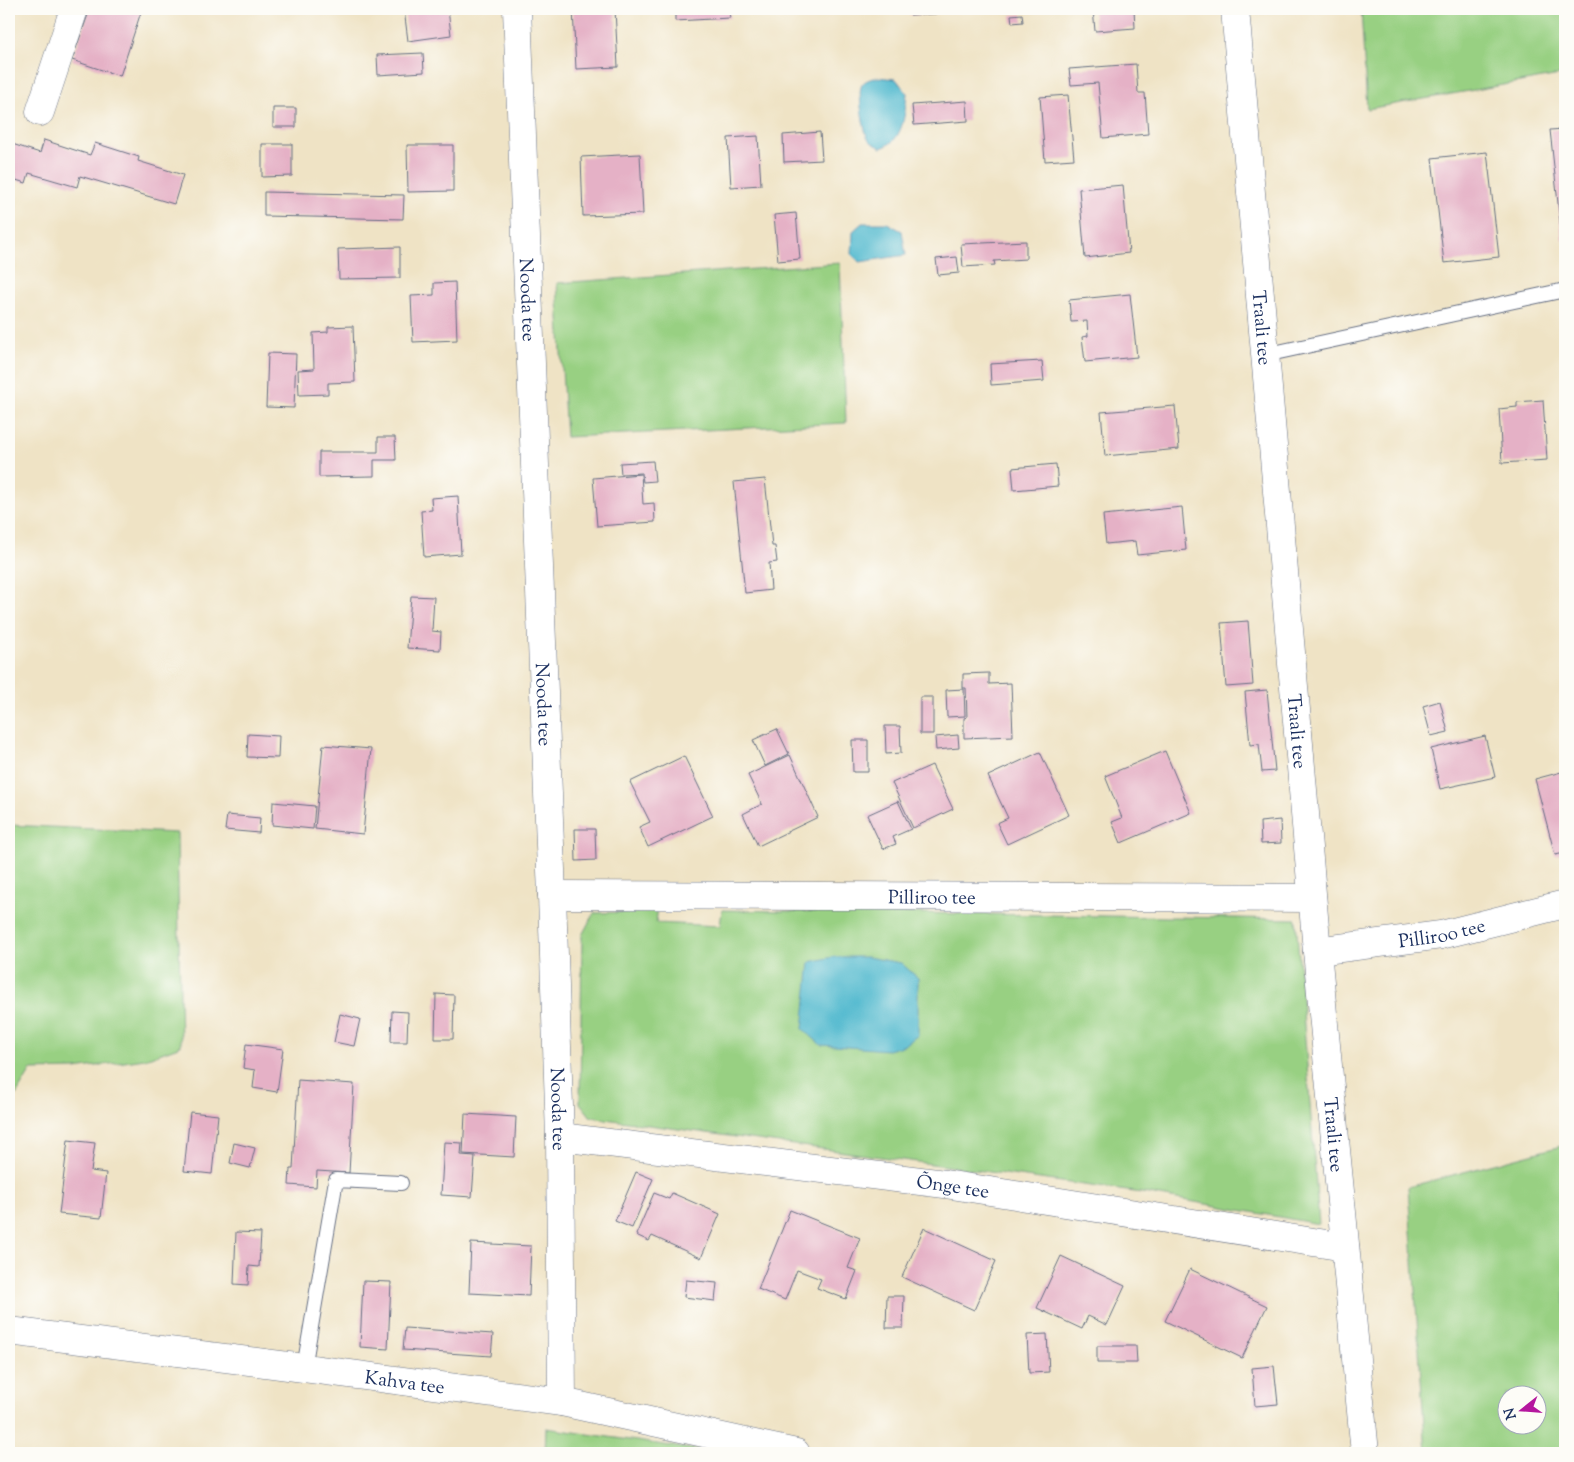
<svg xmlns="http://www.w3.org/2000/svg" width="1574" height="1462" font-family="'Sorts Mill Goudy',serif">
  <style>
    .green { fill: #98d082; stroke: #5a8070; fill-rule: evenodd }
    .water { fill: #52bacf; stroke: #367496 }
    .building { fill: #e5b1c6 }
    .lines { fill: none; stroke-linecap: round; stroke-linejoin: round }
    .service-casing { stroke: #656e82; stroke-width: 16 }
    .minor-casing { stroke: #656e82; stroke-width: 29 }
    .service { stroke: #fff; stroke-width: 14 }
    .minor { stroke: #fff; stroke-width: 28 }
    .labels { text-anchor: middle; stroke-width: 4; stroke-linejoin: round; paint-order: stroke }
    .street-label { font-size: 19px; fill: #1b2f5e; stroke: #fdfcf7 }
  </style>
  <rect width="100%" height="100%" fill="#fdfcf7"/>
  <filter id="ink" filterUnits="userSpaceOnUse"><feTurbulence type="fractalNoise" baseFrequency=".02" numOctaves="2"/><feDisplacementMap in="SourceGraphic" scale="10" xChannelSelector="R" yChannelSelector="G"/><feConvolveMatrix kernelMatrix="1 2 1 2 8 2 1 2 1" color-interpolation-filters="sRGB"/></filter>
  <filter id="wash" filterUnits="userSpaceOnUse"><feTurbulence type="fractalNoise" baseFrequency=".0096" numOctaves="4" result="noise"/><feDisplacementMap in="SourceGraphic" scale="20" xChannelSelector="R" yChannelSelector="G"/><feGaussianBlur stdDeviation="1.12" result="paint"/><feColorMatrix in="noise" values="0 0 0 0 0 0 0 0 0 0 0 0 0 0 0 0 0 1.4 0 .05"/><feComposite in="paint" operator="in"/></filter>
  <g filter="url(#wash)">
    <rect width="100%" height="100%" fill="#efe3c5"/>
    <path class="green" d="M1361 9H1565V74L1367 109Z
      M840 263 846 423 566 437 557 283Z
      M9 825 177 833 181 1046 145 1059 75 1069 31 1070 9 1107Z
      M658 907 656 923 720 926 722 910 1296 919 1319 1224 1149 1194 591 1117 580 1103 582 935 594 913 626 912Z
      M1565 1145V1453H1426L1408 1187ZM1506 1394H1536V1424H1506Z
      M546 1428 720 1453H545Z"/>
    <path class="water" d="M877 77 896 79 907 93C905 113 904 141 881 148 877 145 871 143 868 139 864 131 858 96 861 87 863 80 871 79 877 77Z
      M862 223H887L902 231 906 255 860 262 852 255 853 231Z
      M833 957H867L901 963 918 978V1035L905 1045 888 1050 821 1045 803 1029 810 962Z"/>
    <g id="blocks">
      <path class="building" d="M90 9H142L120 76 72 60Z
        M404 9H448L451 35 408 41Z
        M573 9H615L618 67 576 69Z
        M675 9H753V10L729 11 730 18 675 21Z
        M909 9H936V14L910 15Z
        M1093 9H1134L1135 28 1095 31Z
        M1022 14 1023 22 1012 23 1011 15Z
        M423 53 424 72 378 75 377 55Z
        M1136 64 1138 93H1145L1148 134 1103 138 1098 83 1071 85 1069 69Z
        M1068 95 1074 159 1045 161 1040 97Z
        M967 101 968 121 914 125 912 105Z
        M273 108H296V127H273Z
        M1565 129V239L1562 240 1550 130Z
        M820 132 822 160 784 162 783 135Z
        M758 136 761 185 731 187 728 138Z
        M44 140 90 155 95 143 139 157 138 161 183 175 174 204 80 176 77 187 29 173 26 183 9 178V143L40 153Z
        M262 144H292V176L262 177Z
        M407 145H453V191L408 192Z
        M1487 152 1499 257 1444 263 1432 158Z
        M640 154 643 214 583 216 581 157Z
        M1123 185 1129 253 1085 258 1079 189Z
        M264 192 404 195 403 219 264 216Z
        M796 213 800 259 778 261 774 215Z
        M1026 241V259L994 261 995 265 963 267 961 244Z
        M400 247V278L339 279 338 249Z
        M957 257 959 273 938 275 936 259Z
        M455 282 457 340 413 342 411 296 434 295V283Z
        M1130 294 1137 357 1085 362 1082 337 1088 336 1087 321 1071 322 1069 300Z
        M353 326 355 382 328 383V394L299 395 298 370 314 369 313 333 328 332V327Z
        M268 353 296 354 294 408 266 407Z
        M1042 361 1044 381 991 385 990 364Z
        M1543 400 1547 460 1502 463 1499 409 1517 407V402Z
        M1175 406 1179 449 1105 456 1101 412Z
        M378 437H395L396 460H374V476L319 477V452H378Z
        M653 461 655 481 643 482 642 473 621 474 620 463Z
        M1056 464 1058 486 1014 490 1012 468Z
        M641 474 643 504 654 503 655 522 597 526 593 478Z
        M765 479 772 546H775L777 562 769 563 771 590 745 593 734 482Z
        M458 496 461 554 424 557 421 511 432 510 431 498Z
        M1182 507 1186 550 1137 555 1135 541 1106 544 1103 515Z
        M411 596 434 597 432 631 441 632 440 650 407 648Z
        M1248 621 1253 685 1226 687 1221 623Z
        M989 673V684L1011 683 1013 736 964 738V718L967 717 966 688H963V674Z
        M964 689 965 716 947 717 946 690Z
        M1267 690 1275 771 1262 772 1259 744 1250 745 1245 692Z
        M920 697H933V734H920Z
        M1440 701 1448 732 1431 736 1423 706Z
        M885 726H900L901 753 886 754Z
        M777 729 789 754 765 766 753 740Z
        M248 734 279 736 278 758 247 757Z
        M958 735 959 748 936 750 935 737Z
        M1485 736 1495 777 1440 789 1431 749Z
        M852 740H868V772H853Z
        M323 745 371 749 363 834 315 829Z
        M1165 751 1191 813 1121 843 1112 822 1122 818 1105 776Z
        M1040 752 1069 815 1007 844 997 823 1008 818 988 776Z
        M790 755 818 817 758 846 743 814 762 804 748 775Z
        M684 756 713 816 648 847 639 827 650 822 630 782Z
        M932 765 953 809 913 828 892 783Z
        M1565 771V853L1555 855 1535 779Z
        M898 801 911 829 893 837 896 844 883 849 867 815Z
        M273 802 315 806 313 829 272 825Z
        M227 815 260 818 259 833 225 830Z
        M1280 820 1281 843 1261 844 1260 822Z
        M575 829H595L596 860 576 861Z
        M436 994 454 995 453 1039H435Z
        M392 1011 408 1012 407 1042H391Z
        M340 1014 360 1019 354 1046 334 1042Z
        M246 1044 283 1049 277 1092 253 1088 255 1070 243 1068Z
        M298 1080 354 1084 349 1173 317 1171 316 1187 289 1185 290 1169H293Z
        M190 1112 218 1115 212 1174 184 1171Z
        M465 1114 516 1117 514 1157 463 1154Z
        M68 1140 95 1143 91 1171 106 1173 101 1218 59 1214Z
        M444 1142 462 1143 461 1155 475 1156 472 1197 441 1195Z
        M234 1143 255 1148 250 1168 230 1163Z
        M636 1172 653 1179 632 1228 615 1221Z
        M654 1193 669 1199 672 1193 720 1214 701 1258 652 1236 649 1241 636 1235Z
        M790 1210 860 1238 848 1268 857 1271 846 1299 817 1288 821 1279 797 1270 785 1300 758 1289Z
        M924 1228 996 1261 974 1310 902 1277Z
        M236 1232 261 1233 259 1267 249 1266 248 1285 234 1284Z
        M471 1243 531 1246 529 1296 469 1293Z
        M1061 1256 1125 1286 1107 1325 1088 1316 1082 1329 1037 1308Z
        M1190 1269 1267 1306 1242 1358 1165 1321Z
        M686 1280 717 1283 715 1301 684 1297Z
        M363 1281 391 1282 388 1349 360 1347Z
        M887 1296H904L903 1328H886Z
        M405 1328 493 1334 491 1356 403 1350Z
        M1047 1334 1049 1372 1029 1373 1027 1335Z
        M1097 1346H1136L1137 1363H1097Z
        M1274 1366 1278 1404 1255 1406 1252 1368Z"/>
    </g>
  </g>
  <g filter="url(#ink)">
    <use href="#blocks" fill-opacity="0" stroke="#656e82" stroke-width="1"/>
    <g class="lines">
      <g class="service-casing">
        <path id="service" d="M1265 355 1565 290
          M304 1368 336 1180 401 1183"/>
      </g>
      <g class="minor-casing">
        <g id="minor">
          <path id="s1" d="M517 9 552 895 560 1137 562 1402"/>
          <path id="s2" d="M1235 9 1317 951 1365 1453"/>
          <path d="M40 112 74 9"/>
          <path id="s3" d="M552 895 1312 898"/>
          <path id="s4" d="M1317 951 1441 935 1565 904"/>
          <path id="s5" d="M560 1137 945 1184 1345 1247"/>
          <path id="s6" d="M9 1331 304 1368 562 1402 796 1453"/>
        </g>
      </g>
      <use href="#service" class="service"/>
      <use href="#minor" class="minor"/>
    </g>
  </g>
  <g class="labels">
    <g class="street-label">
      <text dy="7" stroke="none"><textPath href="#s1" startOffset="291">Nooda tee</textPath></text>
      <text dy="7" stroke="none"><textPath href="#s2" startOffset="320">Traali tee</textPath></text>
      <text dy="7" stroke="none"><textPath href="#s1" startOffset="696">Nooda tee</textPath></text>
      <text dy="7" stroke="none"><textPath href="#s2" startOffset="725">Traali tee</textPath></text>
      <text dy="7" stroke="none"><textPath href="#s3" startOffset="380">Pilliroo tee</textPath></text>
      <text dy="7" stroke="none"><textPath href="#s4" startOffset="126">Pilliroo tee</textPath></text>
      <text dy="7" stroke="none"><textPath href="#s1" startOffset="1101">Nooda tee</textPath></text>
      <text dy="7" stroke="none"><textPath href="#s2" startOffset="1130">Traali tee</textPath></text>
      <text dy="7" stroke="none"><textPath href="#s5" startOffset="396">Õnge tee</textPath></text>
      <text dy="7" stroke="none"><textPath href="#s6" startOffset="399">Kahva tee</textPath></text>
    </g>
  </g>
  <rect width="1574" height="1462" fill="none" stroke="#fdfcf7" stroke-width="30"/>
  <g transform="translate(1522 1410) rotate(253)"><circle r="24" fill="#fdfcf7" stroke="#a3aaba"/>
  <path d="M0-4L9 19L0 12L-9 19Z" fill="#b5179e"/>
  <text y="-8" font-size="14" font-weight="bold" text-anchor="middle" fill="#1b2f5e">N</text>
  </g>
</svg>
